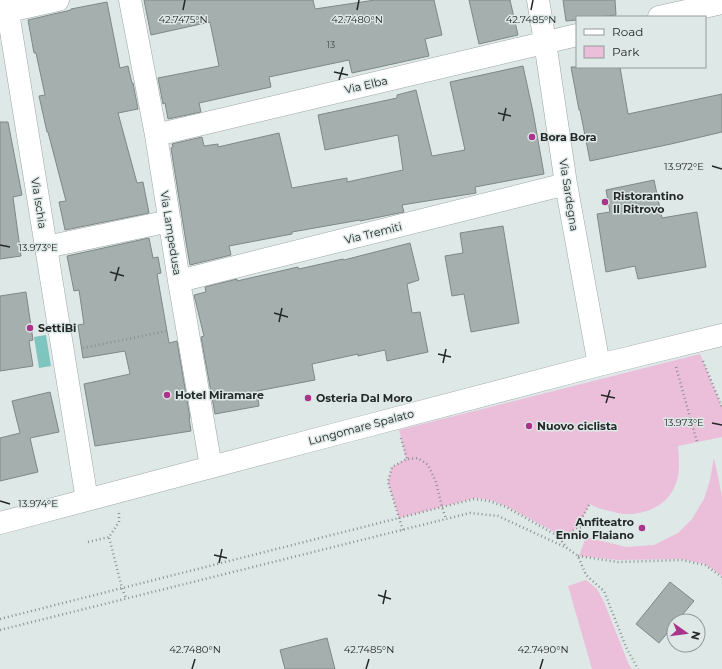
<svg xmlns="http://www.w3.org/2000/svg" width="722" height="669" font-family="Montserrat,sans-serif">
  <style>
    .green { fill: #ebbeda }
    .water { fill: #7ec5c0 }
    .building { fill: #a5afae; stroke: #7e8887 }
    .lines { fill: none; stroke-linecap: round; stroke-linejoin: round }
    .minor-casing { stroke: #9ca6a5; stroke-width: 23 }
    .path { stroke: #899090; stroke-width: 2.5; stroke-dasharray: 1 3; stroke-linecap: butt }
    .minor { stroke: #fff; stroke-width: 22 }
    .ticks { fill: none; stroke: #242828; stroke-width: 1.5 }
    .poi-dot { fill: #ab348b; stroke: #dee8e7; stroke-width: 1.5 }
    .labels { text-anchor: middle; stroke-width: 3; stroke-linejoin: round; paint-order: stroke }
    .number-label { font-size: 9px; fill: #444a4a }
    .street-label { font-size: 11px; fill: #242828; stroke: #dee8e7 }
    .poi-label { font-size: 11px; font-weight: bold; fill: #242828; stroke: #dee8e7; text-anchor: start }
    .ticks-label { font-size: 10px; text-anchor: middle; fill: #242828; stroke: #dee8e7; stroke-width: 3; stroke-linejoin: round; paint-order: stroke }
  </style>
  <rect width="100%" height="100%" fill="#dee8e7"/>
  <path class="green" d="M700 354 722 407V437L678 446C679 461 681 474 674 488 666 506 644 515 625 514 620 514 615 512 610 511 602 509 596 508 590 504 582 517 577 538 558 534L506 506 490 500 475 498 399 518 388 482 392 467 406 459 399 430Z
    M714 458 722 496V576L705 564 682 559 618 560 579 556 586 537 626 547 654 545 678 533 692 519 704 499 710 480Z
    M586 580 597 589 604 602 629 665 632 669H592L568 586Z"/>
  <path class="water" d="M46 335 51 366 39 368 34 337Z"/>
  <path class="building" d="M144 0H313L315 9 375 0H434L442 35 425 39 429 56 352 73 349 60 269 77 271 87 199 103 201 112 168 119 165 103 163 104 158 78 219 66 210 22 151 35Z
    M469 0H510L518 35 479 44Z
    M563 0H615L616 15 599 17H577V20L566 21Z
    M107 2 120 68 128 66 132 83H133L138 109 118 113 137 183 143 182 149 213 65 230 59 202 66 201 48 132H47L39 96 45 95 36 53H34L28 20 71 10V9Z
    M523 66 533 112 544 174 475 187 476 193 402 205 404 212 360 221V220L292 232V234L229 246 231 255 190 265 186 242 171 148 173 147 172 144 202 137 204 146 218 144V147L279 133 292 188 347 178V182L403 170 398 135 325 150 318 115 397 98V95L416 90 432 156 465 150 450 82Z
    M571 67H620L628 114 722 94V132L671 144 590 161 580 110H579Z
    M0 122H8L22 195 13 197 21 256 0 259Z
    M654 180 662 218 697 212 706 267 638 279 635 266 606 272 597 214 610 212 606 190Z
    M503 226 519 323 471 332 464 294 452 296 445 256 463 253 460 233Z
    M149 238 153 258 158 257 161 273 157 274 169 343 177 341 190 418H189L191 431 95 446 84 384 130 374 125 351 83 358 78 325 84 324 79 290 74 291 67 256Z
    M410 243 419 280 407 284 412 313 420 312 428 352 387 361 385 350 358 356V354L312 364 315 380 257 391 259 406 215 414 201 337 204 336 194 295 206 292 205 287 237 279V281L298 267 299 269 343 259 344 260Z
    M26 292 33 340 29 341 33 366 0 371V296Z
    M50 392 59 432 30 438 38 472 0 481V438L20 433 12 401Z
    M670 582 694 601 677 621H674V625L659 643 636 624Z
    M327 638 335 669H285L280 650Z"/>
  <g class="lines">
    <g class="minor-casing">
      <path id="minor" d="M6 0 87 500
        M130 0 156 135 179 281 211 467
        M538 0 545 42 566 184 599 365
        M0 13 58 0
        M659 17 722 3
        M156 135 577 35
        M46 247 170 221
        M179 281 566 184
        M0 523 336 434 599 365 722 335"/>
    </g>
    <path class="path" d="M83 348 167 331
      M703 361 722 407
      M676 367 697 442
      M401 438 407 459
      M119 513V522L109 537 122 588 126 598
      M577 527 590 503
      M403 530 399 518 388 482 392 467 407 459 418 458 428 465 436 482 442 507 446 519
      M558 536 568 534 577 528 589 526
      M88 542 109 537
      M578 556 618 562 682 560 705 565 722 577
      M0 619 474 499 489 501 506 507 558 536 567 548 578 556 586 575 604 591 626 647 638 669
      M0 630 470 513 498 516 567 548"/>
    <use href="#minor" class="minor"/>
  </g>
  <path class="ticks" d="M183 10 185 0M357 10 359 0M531 10 533 0M334 72 348 75M339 80 343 67M498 113 511 116M503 121 506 108M712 166 722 169M0 245 10 247M110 272 124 276M115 281 119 267M274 313 288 317M279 322 282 308M438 354 451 357M443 363 446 349M601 395 615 398M606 403 610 390M712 423 722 425M0 501 10 504M214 555 227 558M219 563 222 549M378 595 391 599M383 604 386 590M192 669 195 659M366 669 369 659M540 669 543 659"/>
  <g class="poi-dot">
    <circle cx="532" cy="137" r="4"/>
    <circle cx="605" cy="202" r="4"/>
    <circle cx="30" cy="328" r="4"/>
    <circle cx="167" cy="395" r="4"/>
    <circle cx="308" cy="398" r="4"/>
    <circle cx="529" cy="426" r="4"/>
    <circle cx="642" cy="528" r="4"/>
  </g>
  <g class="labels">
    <g class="number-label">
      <text x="331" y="48">13</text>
    </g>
    <g class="street-label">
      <text transform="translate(366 85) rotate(-13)" y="4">Via Elba</text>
      <text transform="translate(569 195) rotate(81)" y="4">Via Sardegna</text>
      <text transform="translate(39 203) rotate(81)" y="4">Via Ischia</text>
      <text transform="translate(171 233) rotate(81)" y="4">Via Lampedusa</text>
      <text transform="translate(373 233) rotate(-14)" y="4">Via Tremiti</text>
      <text transform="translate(361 427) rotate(-15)" y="4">Lungomare Spalato</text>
    </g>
    <g class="poi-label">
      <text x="540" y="141">Bora Bora</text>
      <text x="613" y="200">Ristorantino<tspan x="613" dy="13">Il Ritrovo</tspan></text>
      <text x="38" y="332">SettiBi</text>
      <text x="175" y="399">Hotel Miramare</text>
      <text x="316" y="402">Osteria Dal Moro</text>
      <text x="537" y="430">Nuovo ciclista</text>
      <text x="634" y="526" text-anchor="end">Anfiteatro<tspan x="634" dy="13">Ennio Flaiano</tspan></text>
    </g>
  </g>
  <g class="ticks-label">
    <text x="357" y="23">42.7480°N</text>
    <text x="531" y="23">42.7485°N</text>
    <text x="183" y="23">42.7475°N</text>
    <text x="684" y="170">13.972°E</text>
    <text x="38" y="251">13.973°E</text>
    <text x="684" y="426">13.973°E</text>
    <text x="38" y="507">13.974°E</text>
    <text x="195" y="653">42.7480°N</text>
    <text x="369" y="653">42.7485°N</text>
    <text x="543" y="653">42.7490°N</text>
  </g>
  <rect x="576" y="16" width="130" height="52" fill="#dee8e7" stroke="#949b9b"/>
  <rect x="584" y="29" width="20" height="6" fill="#ffffff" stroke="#949b9b"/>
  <text x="612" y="36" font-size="12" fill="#242828">Road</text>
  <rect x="584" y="46" width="20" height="12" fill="#ebbeda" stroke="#949b9b"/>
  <text x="612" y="56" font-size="12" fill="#242828">Park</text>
  <g transform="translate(686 633) rotate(104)"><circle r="19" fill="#dee8e7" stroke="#949b9b"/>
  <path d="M0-3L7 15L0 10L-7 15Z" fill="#ab348b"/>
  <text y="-6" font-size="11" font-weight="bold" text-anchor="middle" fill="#242828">N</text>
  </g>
</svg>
